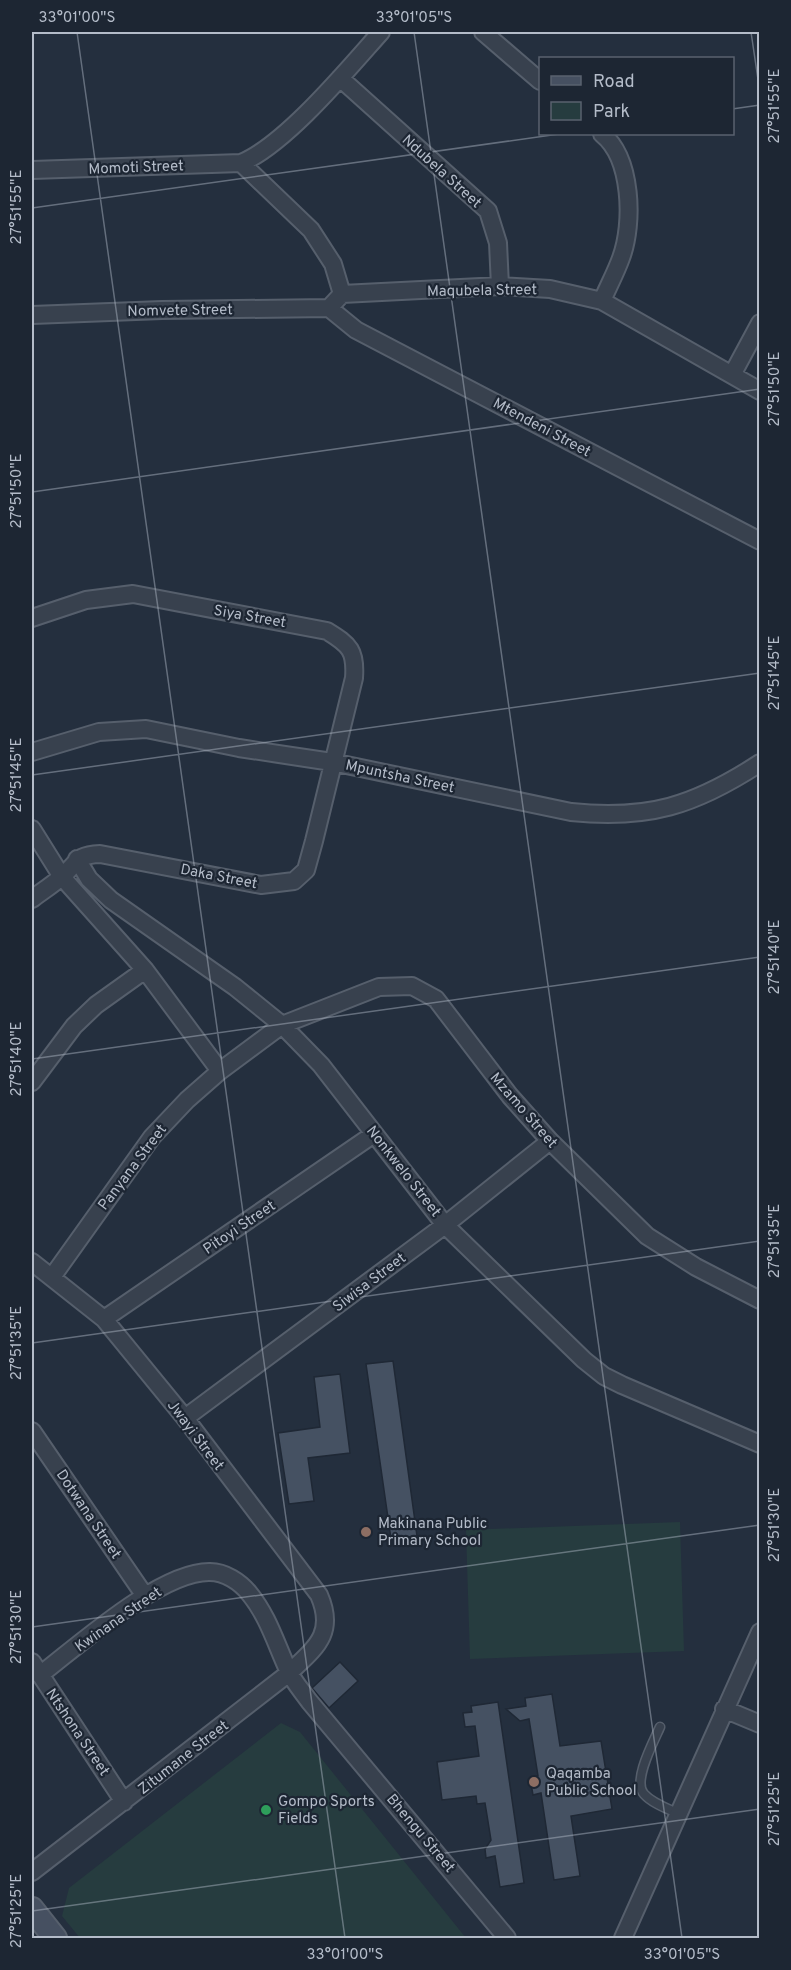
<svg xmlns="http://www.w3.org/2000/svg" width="791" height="1970" font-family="Overpass,sans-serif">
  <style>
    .green { fill: #263c3f }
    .building { fill: #455162; stroke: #1f2835; stroke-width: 1.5 }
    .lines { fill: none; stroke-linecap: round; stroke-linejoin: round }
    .lane-casing { stroke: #565f6c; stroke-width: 11 }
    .street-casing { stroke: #565f6c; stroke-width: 20 }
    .secondary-casing { stroke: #565f6c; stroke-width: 26 }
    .lane { stroke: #38414e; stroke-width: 8 }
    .street { stroke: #38414e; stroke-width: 16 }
    .secondary { stroke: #465061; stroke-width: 22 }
    .ticks { fill: none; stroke: #b4bcc9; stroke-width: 1.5; stroke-opacity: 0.45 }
    .education-dot { fill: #8d6e63; stroke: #1d2633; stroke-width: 2 }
    .leisure-dot { fill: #2e9e5b; stroke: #1d2633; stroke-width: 2 }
    .labels { text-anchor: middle; stroke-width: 4.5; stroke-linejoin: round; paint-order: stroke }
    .street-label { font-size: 15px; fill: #b4bcc9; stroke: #1d2633 }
    .poi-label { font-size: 15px; fill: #b4bcc9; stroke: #1d2633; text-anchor: start }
    .neatline { fill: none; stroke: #b4bcc9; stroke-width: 2 }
    .ticks-label { font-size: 15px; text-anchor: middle; fill: #b4bcc9 }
  </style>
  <rect width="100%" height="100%" fill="#242f3e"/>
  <path class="green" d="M680 1522 684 1651 470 1659 466 1530Z
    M281 1723 300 1732 466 1938H80L62 1916 69 1888Z"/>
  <path class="building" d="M393 1361 417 1536 391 1539 366 1364Z
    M340 1374 350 1453 308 1458 314 1501 289 1504 278 1433 320 1427 314 1377Z
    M340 1662 358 1681 329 1708 312 1688Z
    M552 1694 560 1746 601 1741 612 1809 571 1816 580 1876 554 1880 541 1793 533 1795 530 1778 538 1776 529 1719 520 1721 506 1709 526 1706 525 1698Z
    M498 1702 524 1883 500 1887 495 1856 486 1858 485 1849 491 1840 485 1803 477 1804 476 1796 442 1800 437 1762 479 1756 475 1726 465 1727 463 1713 472 1712 471 1706Z"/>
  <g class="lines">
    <g class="lane-casing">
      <path id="lane" d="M660 1727C654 1741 632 1781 644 1794 652 1803 666 1808 677 1813"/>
    </g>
    <g class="street-casing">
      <path id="street" d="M483 32 540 81
        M340 78 488 211 498 243 500 286
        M241 163 311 230 333 264 342 294
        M32 170 241 163C285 145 348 69 381 32
        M602 301C608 287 616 272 621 258 634 223 632 158 602 134
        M329 308 356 330 760 541
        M329 308 342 294 500 286 550 289 602 301 760 391
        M32 315 162 310 329 308
        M732 375 760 323
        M32 618 86 600 133 594 327 631C350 645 356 651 354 678L314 841 306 870 294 881 261 885 100 854C74 855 78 864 60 878 51 886 41 892 32 899
        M32 752 99 732 146 729 239 748 332 762 571 812C648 820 694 806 760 763
        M32 829 62 877 145 970 220 1071
        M77 859 89 879 111 900 235 987 282 1025 321 1065 445 1225 584 1360 604 1376 622 1385 760 1444
        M32 1082 74 1026 96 1005 145 970
        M32 1262 104 1319 185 1418 319 1595C336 1634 315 1648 289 1673L32 1872
        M52 1277 152 1137 187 1100 220 1071 282 1025 379 987 412 986 436 999 510 1096 550 1141 647 1236 696 1267 760 1300
        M104 1319 374 1134
        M185 1418 445 1225 550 1141
        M32 1431 145 1596
        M32 1662 124 1802
        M40 1675C79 1645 161 1571 210 1572 225 1572 240 1582 249 1593 268 1616 276 1644 288 1670 293 1681 302 1691 309 1701L507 1938
        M724 1709 760 1724
        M623 1938 760 1632"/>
    </g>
    <g class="secondary-casing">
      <path id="secondary" d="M32 1909 55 1938"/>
    </g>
    <use href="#lane" class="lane"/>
    <use href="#street" class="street"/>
    <use href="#secondary" class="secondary"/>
  </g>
  <path class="ticks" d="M77 32 345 1938M414 32 682 1938M751 32 760 93M732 109 760 105M32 208 559 134M32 492 760 389M32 775 760 673M32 1059 760 957M32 1343 760 1241M32 1627 760 1525M32 1911 760 1809"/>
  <g class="education-dot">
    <circle cx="366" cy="1532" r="6"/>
    <circle cx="534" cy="1782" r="6"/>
  </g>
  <circle class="leisure-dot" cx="266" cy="1810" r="6"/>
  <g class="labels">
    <g class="street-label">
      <text transform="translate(136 167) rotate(-2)" y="5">Momoti Street</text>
      <text transform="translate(442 171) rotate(42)" y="5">Ndubela Street</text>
      <text transform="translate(482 290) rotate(-1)" y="5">Maqubela Street</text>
      <text transform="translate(180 310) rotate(-1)" y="5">Nomvete Street</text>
      <text transform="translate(542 427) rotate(28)" y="5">Mtendeni Street</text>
      <text transform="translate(250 616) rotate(10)" y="5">Siya Street</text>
      <text transform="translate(400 776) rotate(12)" y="5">Mpuntsha Street</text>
      <text transform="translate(219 876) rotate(11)" y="5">Daka Street</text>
      <text transform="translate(524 1110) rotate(49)" y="5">Mzamo Street</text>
      <text transform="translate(132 1167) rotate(-53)" y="5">Panyana Street</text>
      <text transform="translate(404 1171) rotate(52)" y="5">Nonkwelo Street</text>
      <text transform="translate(239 1227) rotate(-34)" y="5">Pitoyi Street</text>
      <text transform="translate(369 1282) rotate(-37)" y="5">Siwisa Street</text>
      <text transform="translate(196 1435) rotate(53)" y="5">Jwayi Street</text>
      <text transform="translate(89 1514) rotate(56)" y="5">Dotwana Street</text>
      <text transform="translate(118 1619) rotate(-35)" y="5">Kwinana Street</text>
      <text transform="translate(78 1732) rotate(56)" y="5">Ntshona Street</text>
      <text transform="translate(183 1757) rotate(-38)" y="5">Zitumane Street</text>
      <text transform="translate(421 1833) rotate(50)" y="5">Bhengu Street</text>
    </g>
    <g class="poi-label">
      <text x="378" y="1528">Makinana Public<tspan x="378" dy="17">Primary School</tspan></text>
      <text x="546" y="1778">Qaqamba<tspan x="546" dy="17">Public School</tspan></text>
      <text x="278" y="1806">Gompo Sports<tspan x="278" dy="17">Fields</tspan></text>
    </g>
  </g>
  <rect width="791" height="1970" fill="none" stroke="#1d2633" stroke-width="66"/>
  <rect x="539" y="57" width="195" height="78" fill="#1d2633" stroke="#59626f" stroke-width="1.5"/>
  <rect x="551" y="76" width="30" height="9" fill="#465061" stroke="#59626f" stroke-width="1.5"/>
  <text x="593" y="87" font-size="18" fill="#b4bcc9">Road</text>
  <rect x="551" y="102" width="30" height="18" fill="#263c3f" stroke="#59626f" stroke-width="1.5"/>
  <text x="593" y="117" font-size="18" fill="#b4bcc9">Park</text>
  <rect x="33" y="33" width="725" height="1904" class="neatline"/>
  <g class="ticks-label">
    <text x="77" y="22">33°01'00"S</text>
    <text x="414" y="22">33°01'05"S</text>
    <text transform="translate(774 106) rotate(-90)" y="5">27°51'55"E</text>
    <text transform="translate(16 207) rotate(-90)" y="5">27°51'55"E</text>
    <text transform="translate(774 389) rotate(-90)" y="5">27°51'50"E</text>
    <text transform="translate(16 491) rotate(-90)" y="5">27°51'50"E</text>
    <text transform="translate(774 673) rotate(-90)" y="5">27°51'45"E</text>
    <text transform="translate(16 775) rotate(-90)" y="5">27°51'45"E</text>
    <text transform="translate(774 957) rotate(-90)" y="5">27°51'40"E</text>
    <text transform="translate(16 1059) rotate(-90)" y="5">27°51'40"E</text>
    <text transform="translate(774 1241) rotate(-90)" y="5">27°51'35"E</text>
    <text transform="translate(16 1343) rotate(-90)" y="5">27°51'35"E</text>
    <text transform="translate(774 1525) rotate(-90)" y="5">27°51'30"E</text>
    <text transform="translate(16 1627) rotate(-90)" y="5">27°51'30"E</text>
    <text transform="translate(774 1809) rotate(-90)" y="5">27°51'25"E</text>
    <text transform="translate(16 1911) rotate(-90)" y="5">27°51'25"E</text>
    <text x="345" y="1959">33°01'00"S</text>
    <text x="682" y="1959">33°01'05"S</text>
  </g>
</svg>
